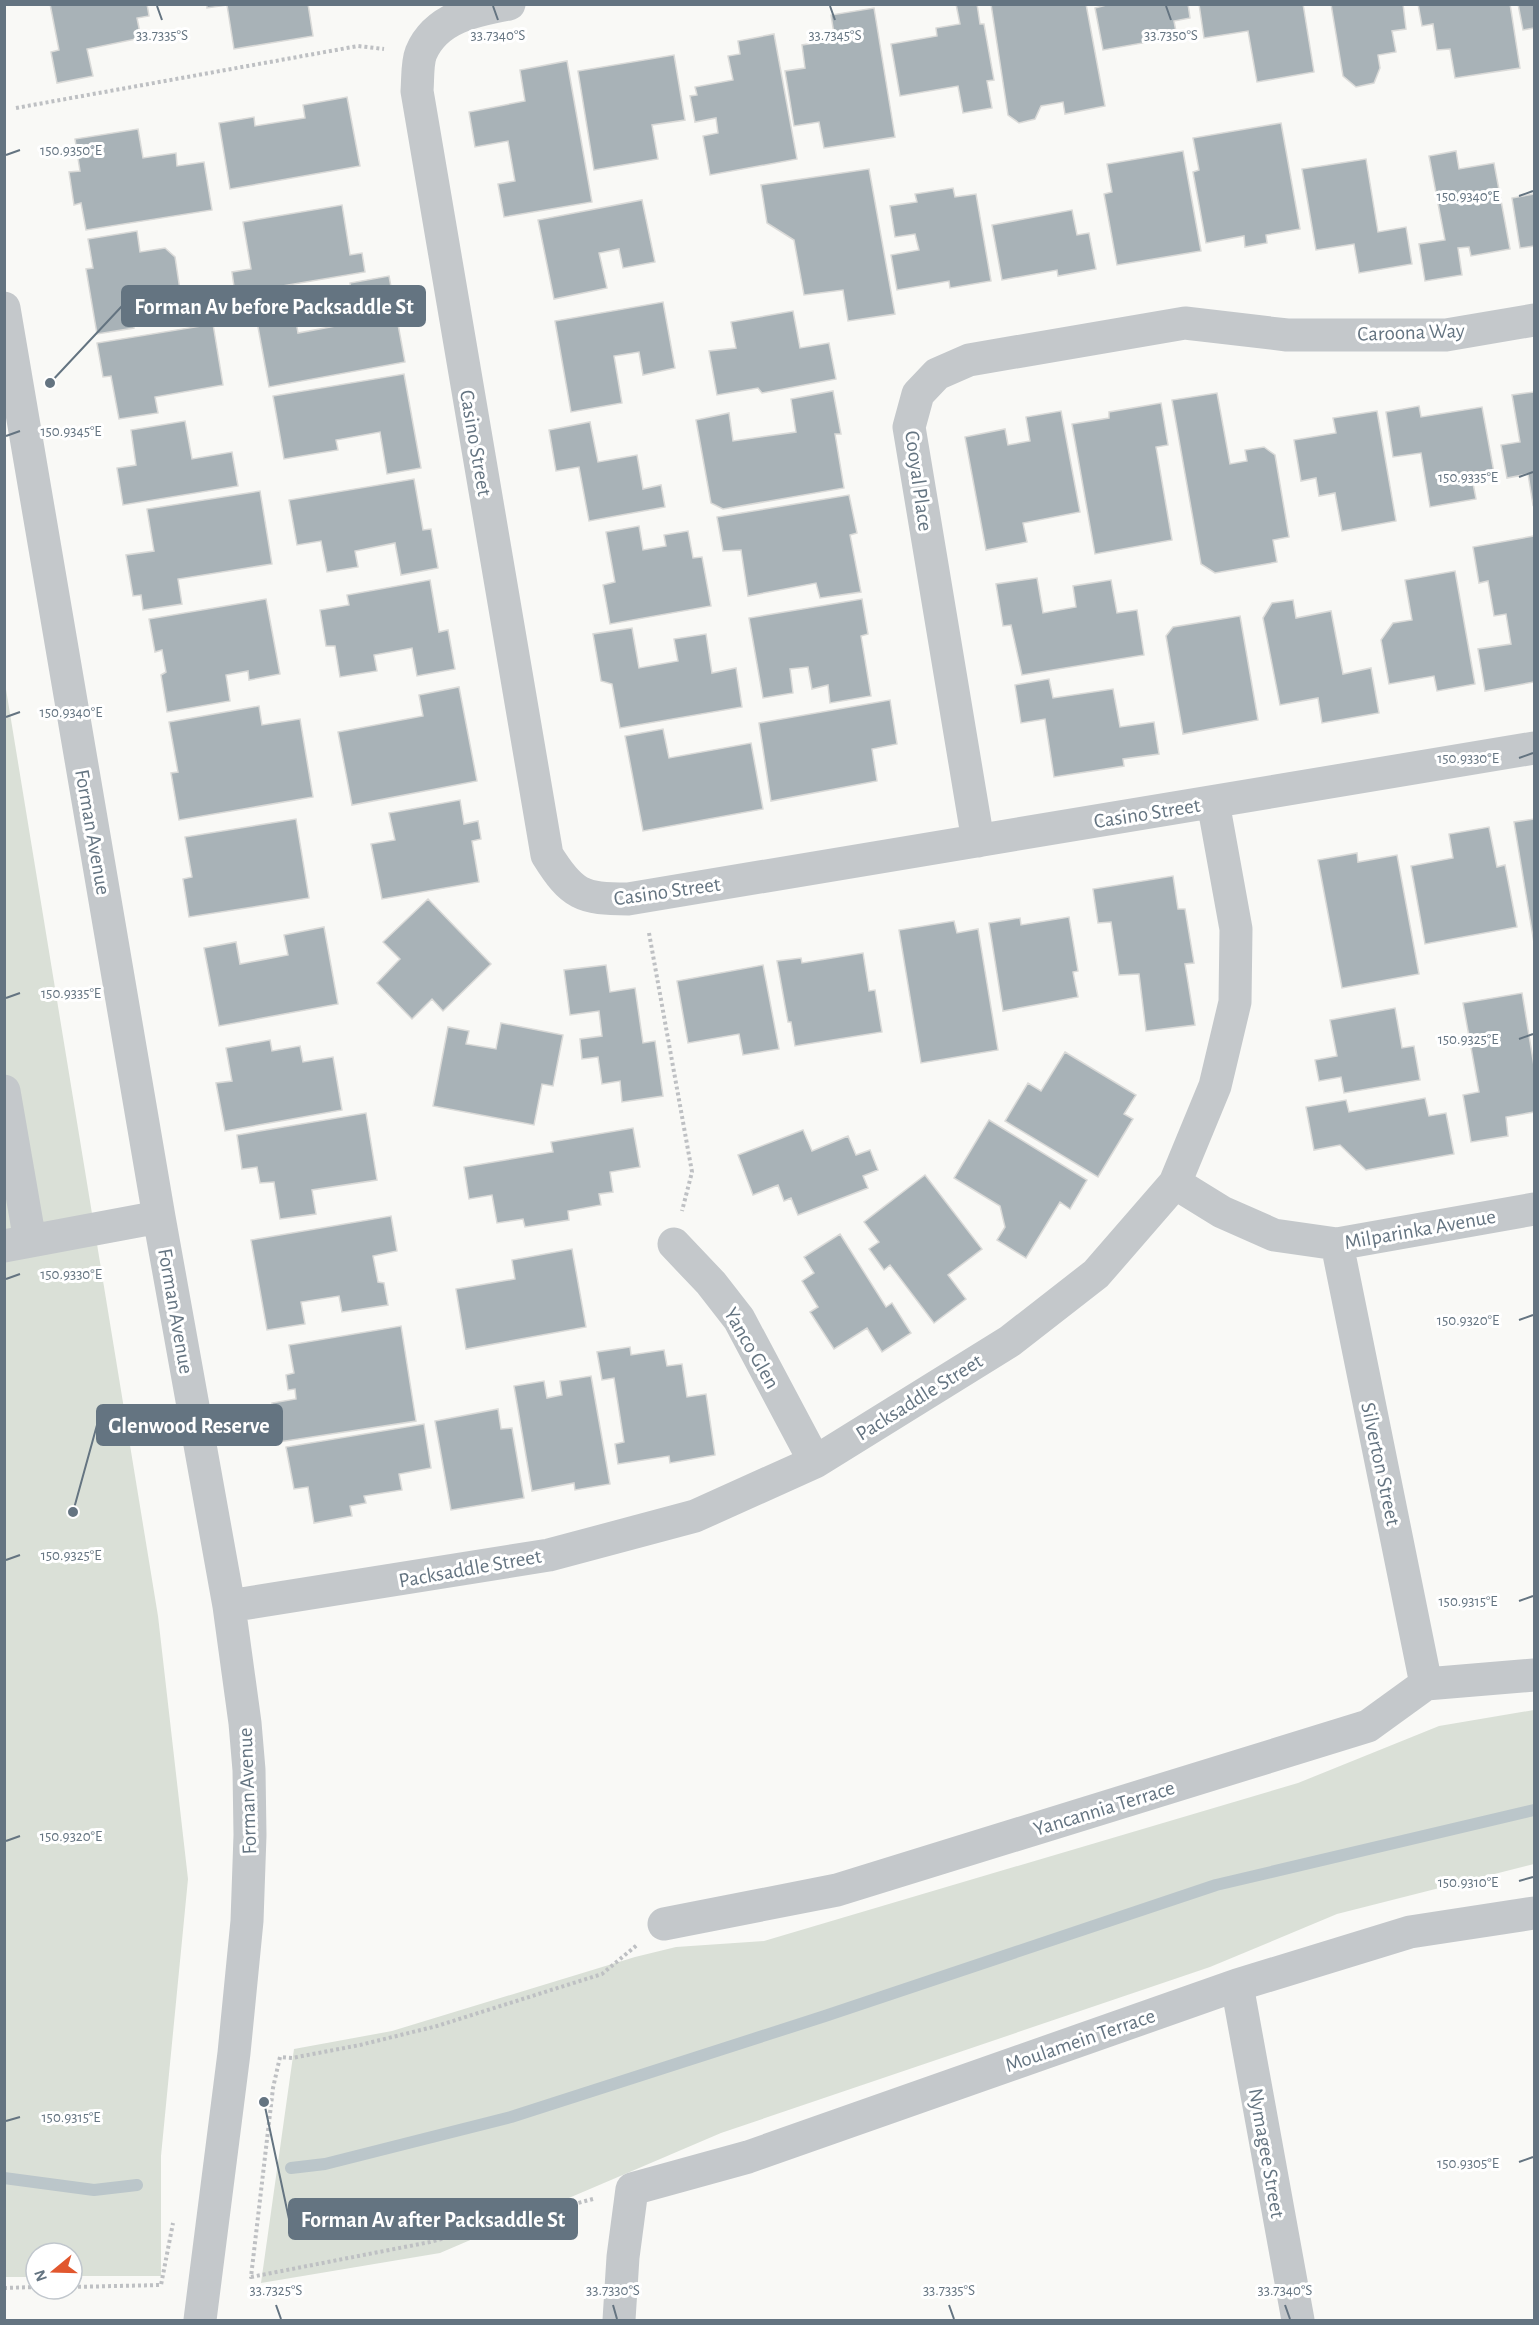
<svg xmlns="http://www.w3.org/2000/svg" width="1539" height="2325" font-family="'Alegreya Sans',sans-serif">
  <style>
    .green { fill: #dae0d7 }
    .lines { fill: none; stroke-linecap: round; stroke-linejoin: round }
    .stream { stroke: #bbc6ca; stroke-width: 12 }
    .building { fill: #a8b2b7; stroke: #dadad8; stroke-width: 1.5 }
    .path { stroke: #bec0c3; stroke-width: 4; stroke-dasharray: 3 3; stroke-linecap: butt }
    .minor { stroke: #c4c8cb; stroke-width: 33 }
    .ticks { fill: none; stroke: #647481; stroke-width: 2 }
    .labels { text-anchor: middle; stroke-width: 6; stroke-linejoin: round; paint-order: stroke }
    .street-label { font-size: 21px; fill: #647481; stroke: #fff }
    .ticks-label { font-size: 15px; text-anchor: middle; fill: #647481; stroke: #fff; stroke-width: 6; stroke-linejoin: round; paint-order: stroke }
    .leader { fill: none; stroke: #647481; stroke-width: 2 }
    .callout-dot { fill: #647481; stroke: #fff; stroke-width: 2 }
    .callout { fill: #647481; stroke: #647481; stroke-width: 2 }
    .callout-label { font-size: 22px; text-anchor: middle; font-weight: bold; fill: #fff }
  </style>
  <rect width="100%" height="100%" fill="#f9f9f6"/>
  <path class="green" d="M4 677 158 1616 188 1879 161 2156V2276H72V2253H36V2277H5Z
    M1534 1710V1864L1337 1914 1210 1967 721 2133 440 2253 261 2283 294 2049 392 2031 635 1957 676 1947 764 1941 1298 1783 1439 1726Z"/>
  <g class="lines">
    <path class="stream" d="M291 2168 325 2164 511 2117 825 2016 1216 1885 1534 1810
      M4 2178 94 2190 137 2185"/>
  </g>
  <path class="building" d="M50 4H147L149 16 137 18 141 38 87 49 93 76 57 83 51 52 59 50Z
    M207 4H308L313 36 234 49 227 5 207 8Z
    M956 4H977L980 24H984L994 80 987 81 992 108 963 113 958 86 900 96 891 44 937 36 936 28 960 24Z
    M991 4H1086L1105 106 1065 114 1063 102 1041 106 1035 119 1019 123 1008 115Z
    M1188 4 1190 18 1174 21 1177 37 1103 50 1095 8 1110 4Z
    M1199 4H1303L1314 72 1257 82 1248 31 1204 38Z
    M1331 4H1403L1406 29 1392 31 1396 52 1378 55 1380 68 1374 83 1356 87 1343 76Z
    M1418 4H1510L1520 68 1455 78 1450 49 1437 50 1433 24 1422 26Z
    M1518 4H1534V28L1523 30Z
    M874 8 895 137 824 148 819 122 794 126 785 71 805 68 802 45 835 40 831 15Z
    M774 34 797 159 710 175 703 136 718 133 716 118 695 122 690 96 697 95 695 87 733 80 728 56 740 54 738 41Z
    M674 55 685 120 652 125 658 159 594 170 578 71Z
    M567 61 592 202 504 217 498 184 515 181 508 141 475 147 469 112 525 101 520 70Z
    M347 97 360 166 230 189 219 123 254 117 255 126 305 118 303 105Z
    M1281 123 1300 229 1266 235 1267 243 1245 247 1244 236 1206 243 1193 172 1199 170 1193 138Z
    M138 129 143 158 176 153 177 166 204 162 212 210 86 230 81 203 74 205 69 172 80 171 75 139Z
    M1183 151 1201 251 1117 265 1104 194 1112 192 1107 164Z
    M1456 151 1459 169 1494 163 1510 249 1471 256 1469 247 1458 248 1462 275 1425 281 1419 244 1445 240 1429 156Z
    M1366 159 1378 232 1406 227 1412 264 1359 273 1354 244 1316 250 1302 169Z
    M869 169 895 314 848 321 843 290 804 295 794 240 767 223 761 185Z
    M953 188 955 197 976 194 991 281 950 288 949 281 897 290 891 255 919 250 915 234 895 237 890 206 917 202 915 194Z
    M1534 194V246L1520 248 1512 198Z
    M642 200 655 262 623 268 619 249 599 253 607 288 554 299 538 220Z
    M342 205 350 255 362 253 365 272 235 294 232 272 251 269 243 222Z
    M1072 210 1077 235 1089 233 1096 269 1058 276 1057 270 1002 280 992 225Z
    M137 231 140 252 165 248 175 257 183 310 133 319 134 328 97 334 86 269 93 268 88 239Z
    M389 276 405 362 269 387 256 316 294 309 298 333 357 322 350 283Z
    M663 302 675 368 643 375 639 352 614 356 622 403 571 412 555 321Z
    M793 311 800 348 829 343 836 379 762 393 758 388 717 395 709 351 736 348 731 322Z
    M213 324 223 385 155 397 158 413 119 419 111 376 103 377 97 343Z
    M404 374 421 468 387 474 380 432 336 440 338 450 284 459 273 396Z
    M833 391 841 434H835L844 488 723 509 711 503 696 420 729 413 733 441 796 432 791 399Z
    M1534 392V504L1533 505 1528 474 1507 478 1501 445 1520 442 1512 395Z
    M1217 393 1230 464 1247 461 1245 450 1264 447 1275 455 1289 537 1273 540 1277 562 1215 573 1201 564 1172 400Z
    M1161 403 1168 445 1156 447 1172 540 1095 554 1072 424 1109 418V412Z
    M1419 406 1421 417 1482 407 1495 478 1473 483 1476 499 1430 507 1421 453 1393 457 1386 412Z
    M1061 411 1080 512 1023 523 1027 542 986 550 965 437 1005 429 1008 445 1030 441 1026 417Z
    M1377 411 1396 521 1342 531 1335 493 1319 496 1316 478 1301 481 1294 440 1336 433 1333 418Z
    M185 421 192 459 232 452 238 486 123 505 117 468 136 465 131 430Z
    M590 422 598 462 637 455 643 489 661 485 665 507 589 521 579 467 556 471 549 430Z
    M414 479 423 530 431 529 438 568 401 575 395 543 355 551 358 567 327 572 321 541 297 545 289 500Z
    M260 491 272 564 178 579 182 604 143 610 141 595 133 596 126 555 154 551 147 509Z
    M849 495 857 533 850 535 861 592 820 598 816 583 748 596 741 550 723 551 717 517Z
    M639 526 643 550 666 546 664 535 688 531 693 558 702 557 711 606 610 624 603 585 615 582 606 532Z
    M1534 536V682L1485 691 1478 649 1511 644 1506 614 1494 616 1488 581 1479 583 1473 547Z
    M1455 571 1475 684 1437 691 1434 676 1389 684 1381 640 1393 623 1412 620 1405 580Z
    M1037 578 1043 613 1076 607 1073 586 1111 580 1117 613 1137 610 1144 655 1022 675 1011 625 1003 626 996 584Z
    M430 580 439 632 448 630 455 669 417 676 412 648 374 655 377 671 340 677 335 646H326L320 610 349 605 347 595Z
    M266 599 280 674 249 680 248 671 226 675 230 701 167 712 161 675 166 672 162 650 155 652 149 619Z
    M862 599 868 634 861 636 871 696 830 703 828 685 812 689 808 667 790 669 793 693 763 698 749 618Z
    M1293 600 1296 618 1331 611 1343 674 1371 668 1379 713 1322 723 1318 698 1280 705 1263 618 1272 603Z
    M1240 616 1258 720 1183 734 1166 636 1173 627Z
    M632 628 639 668 678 661 674 639 706 634 712 673 736 668 742 707 620 728 612 684 601 681 593 634Z
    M1049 679 1053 698 1113 689 1120 727 1154 722 1159 754 1123 759 1124 766 1054 777 1045 719 1021 723 1015 685Z
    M459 687 477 781 352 805 338 732 423 716 419 695Z
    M890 700 897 744 872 749 877 781 771 801 759 723Z
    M259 706 262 725 300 719 313 797 179 820 171 773 178 772 169 722Z
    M663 729 669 758 751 743 763 809 643 831 625 736Z
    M460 800 464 824 478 821 481 839 472 841 479 882 382 899 371 844 395 840 389 813Z
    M296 819 309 898 189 917 183 879 192 877 185 837Z
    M1534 819V943L1514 822Z
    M1489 827 1497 867 1505 865 1517 927 1425 944 1411 866 1453 858 1449 834Z
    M1357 853 1358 862 1397 855 1419 974 1342 988 1318 860Z
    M1173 876 1178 909H1185L1194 963 1185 964 1195 1025 1146 1031 1139 974 1119 975 1111 922 1098 923 1093 889Z
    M428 899 491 964 443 1011 432 999 412 1019 377 983 400 959 383 942Z
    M1069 917 1078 971 1073 972 1078 997 1003 1011 989 923 1020 918 1021 925Z
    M954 921 957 933 978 929 998 1050 921 1063 899 930Z
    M324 927 338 1004 219 1026 204 948 236 942 240 964 288 955 284 935Z
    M863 953 869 991 875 990 882 1032 795 1046 791 1022H788L777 961 801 958 802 963Z
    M606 965 610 992 635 988 643 1043 655 1041 663 1096 622 1102 620 1081 602 1084 598 1057 582 1059 580 1039 602 1036 599 1011 570 1015 564 970Z
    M763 965 779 1049 743 1055 739 1034 688 1043 677 981Z
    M1522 993 1534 1066V1112L1506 1117 1508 1136 1471 1142 1463 1095 1479 1092 1463 1003Z
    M1395 1008 1402 1048 1414 1046 1420 1080 1344 1093 1341 1077 1319 1081 1315 1060 1337 1056 1330 1020Z
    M501 1023 563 1035 553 1086 542 1084 534 1125 433 1106 448 1027 469 1031 466 1044 496 1049Z
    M270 1040 272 1051 300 1046 303 1062 333 1057 342 1110 225 1131 216 1083 232 1081 226 1048Z
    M1065 1052 1136 1095 1124 1114 1133 1119 1098 1177 1005 1121 1028 1083 1041 1091Z
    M1425 1098 1429 1116 1446 1113 1454 1154 1366 1170 1340 1145 1314 1150 1306 1107 1346 1100 1349 1112Z
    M366 1113 377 1180 312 1190 316 1214 280 1219 274 1182 260 1183 257 1167 242 1169 237 1135Z
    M989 1120 1087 1180 1070 1209 1060 1202 1026 1258 997 1240 1005 1227 1000 1206 954 1178Z
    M633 1128 640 1167 610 1172 613 1192 599 1194 601 1205 568 1211 569 1220 525 1227 523 1219 497 1223 492 1195 469 1199 464 1167 553 1152 551 1142Z
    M803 1130 812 1151 848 1136 856 1155 870 1150 878 1170 863 1176 868 1188 798 1215 791 1198 784 1201 778 1185 753 1195 738 1155Z
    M925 1175 982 1249 948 1275 966 1299 934 1323 890 1265 884 1270 869 1249 879 1242 864 1222Z
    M391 1216 397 1251 373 1256 378 1282 384 1283 388 1305 342 1312 339 1296 301 1302 305 1324 267 1330 251 1240Z
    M840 1234 886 1307 892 1303 911 1333 882 1352 867 1328 834 1349 810 1312 818 1307 802 1281 814 1273 804 1257Z
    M572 1249 586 1327 466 1349 456 1289 515 1279 512 1260Z
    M401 1326 416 1421 279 1442 272 1403 296 1399 295 1389 288 1390 286 1375 294 1373 289 1345Z
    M630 1347 631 1355 664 1350 667 1366 682 1364 687 1397 706 1394 715 1455 670 1463 669 1456 618 1464 615 1444 624 1442 614 1378 602 1380 597 1352Z
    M591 1376 610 1484 575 1490 574 1483 532 1491 514 1386 544 1381 547 1398 562 1395 560 1381Z
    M498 1409 501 1429 512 1428 524 1498 451 1510 435 1421Z
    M424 1424 431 1468 399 1474 402 1490 364 1496 366 1503 350 1506 352 1516 314 1523 308 1487 294 1489 286 1447Z"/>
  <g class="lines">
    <path class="path" d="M16 108 358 46 384 49
      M649 933 692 1172 682 1211
      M593 2199 430 2242 251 2277 273 2088 280 2057 292 2058 360 2045 437 2026 602 1974 637 1945
      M72 2287 161 2285 173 2223
      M4 2288 36 2287"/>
    <path class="minor" d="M509 4C476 10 436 17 421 53 417 63 418 79 417 91L547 855C572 895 582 899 628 899L1534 748
      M4 308 159 1217 229 1606 245 1723 249 1770 250 1835 247 1921 234 2053 200 2320
      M978 841 909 427 918 394 937 374 969 360 1185 323 1287 335H1446L1534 320
      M4 1091 30 1241
      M1175 1183 1222 1212 1274 1235 1337 1244 1534 1209
      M674 1244 711 1283 739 1319 815 1462
      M1337 1244 1426 1684
      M4 1246 159 1217
      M229 1606 549 1555 695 1516 815 1462 1010 1341 1096 1274 1175 1183 1215 1086 1235 1002 1236 929 1213 802
      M664 1924 837 1890 1368 1726 1426 1684 1534 1675
      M1237 1985 1298 2320
      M619 2320 623 2257 632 2189 748 2157 1237 1985 1410 1932 1534 1913"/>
  </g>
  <path class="ticks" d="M157 6 162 20M493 6 498 20M830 6 835 20M1166 6 1171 20M6 155 20 150M1519 196 1533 191M6 436 20 431M1519 477 1533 472M6 717 20 712M1519 758 1533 753M6 998 20 993M1519 1039 1533 1034M6 1279 20 1274M1519 1320 1533 1315M6 1560 20 1555M1519 1601 1533 1596M6 1841 20 1836M1519 1881 1533 1877M6 2121 20 2117M1519 2162 1533 2157M276 2305 281 2319M613 2305 617 2319M949 2305 954 2319M1285 2305 1290 2319"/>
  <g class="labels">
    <g class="street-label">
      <text transform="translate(1411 332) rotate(-2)" y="7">Caroona Way</text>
      <text transform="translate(476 443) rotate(80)" y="7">Casino Street</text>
      <text transform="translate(919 481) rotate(82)" y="7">Cooyal Place</text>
      <text transform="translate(1147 813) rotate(-9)" y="7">Casino Street</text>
      <text transform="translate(93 832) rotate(80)" y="7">Forman Avenue</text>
      <text transform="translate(667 891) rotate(-8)" y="7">Casino Street</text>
      <text transform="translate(1420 1229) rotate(-10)" y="7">Milparinka Avenue</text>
      <text transform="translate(176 1311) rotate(80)" y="7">Forman Avenue</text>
      <text transform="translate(752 1348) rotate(60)" y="7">Yanco Glen</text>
      <text transform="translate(919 1397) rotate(-32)" y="7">Packsaddle Street</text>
      <text transform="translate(1381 1464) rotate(78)" y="7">Silverton Street</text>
      <text transform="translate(470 1568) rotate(-10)" y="7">Packsaddle Street</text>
      <text transform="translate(247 1791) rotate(-92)" y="7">Forman Avenue</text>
      <text transform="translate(1104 1808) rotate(-17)" y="7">Yancannia Terrace</text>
      <text transform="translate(1080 2040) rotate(-19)" y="7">Moulamein Terrace</text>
      <text transform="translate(1267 2153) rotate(80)" y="7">Nymagee Street</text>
    </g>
  </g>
  <g class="ticks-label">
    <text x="1171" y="40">33.7350°S</text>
    <text x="162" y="40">33.7335°S</text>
    <text x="498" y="40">33.7340°S</text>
    <text x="835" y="40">33.7345°S</text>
    <text x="71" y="155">150.9350°E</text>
    <text x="1468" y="201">150.9340°E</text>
    <text x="71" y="436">150.9345°E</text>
    <text x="1468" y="482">150.9335°E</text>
    <text x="71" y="717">150.9340°E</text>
    <text x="1468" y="763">150.9330°E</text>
    <text x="71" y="998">150.9335°E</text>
    <text x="1468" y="1044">150.9325°E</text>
    <text x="71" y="1279">150.9330°E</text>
    <text x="1468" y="1325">150.9320°E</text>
    <text x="71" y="1560">150.9325°E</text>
    <text x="1468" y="1606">150.9315°E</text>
    <text x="71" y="1841">150.9320°E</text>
    <text x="1468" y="1887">150.9310°E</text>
    <text x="71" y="2122">150.9315°E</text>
    <text x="1468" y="2168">150.9305°E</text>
    <text x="276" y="2295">33.7325°S</text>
    <text x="613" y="2295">33.7330°S</text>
    <text x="949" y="2295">33.7335°S</text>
    <text x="1285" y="2295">33.7340°S</text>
  </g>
  <path class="leader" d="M50 383L122 306M73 1512L97 1425M264 2102L289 2219"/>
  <g class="callout-dot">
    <circle cx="50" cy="383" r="6"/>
    <circle cx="73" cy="1512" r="6"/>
    <circle cx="264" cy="2102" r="6"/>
  </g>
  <g class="callout">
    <rect x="122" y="286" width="303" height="40" rx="6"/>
    <rect x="97" y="1405" width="185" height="40" rx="6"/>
    <rect x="289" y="2199" width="288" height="40" rx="6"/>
  </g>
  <g class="callout-label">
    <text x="274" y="314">Forman Av before Packsaddle St</text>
    <text x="189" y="1433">Glenwood Reserve</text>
    <text x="433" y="2227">Forman Av after Packsaddle St</text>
  </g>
  <rect width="1539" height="2325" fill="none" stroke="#647481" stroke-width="12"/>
  <g transform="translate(54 2271) rotate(251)"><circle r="28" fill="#ffffff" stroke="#c1c7cd" stroke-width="1.5"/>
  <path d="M0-4.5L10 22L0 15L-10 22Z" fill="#e1572e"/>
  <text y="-9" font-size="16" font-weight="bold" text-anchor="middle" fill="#647481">N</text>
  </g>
</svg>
